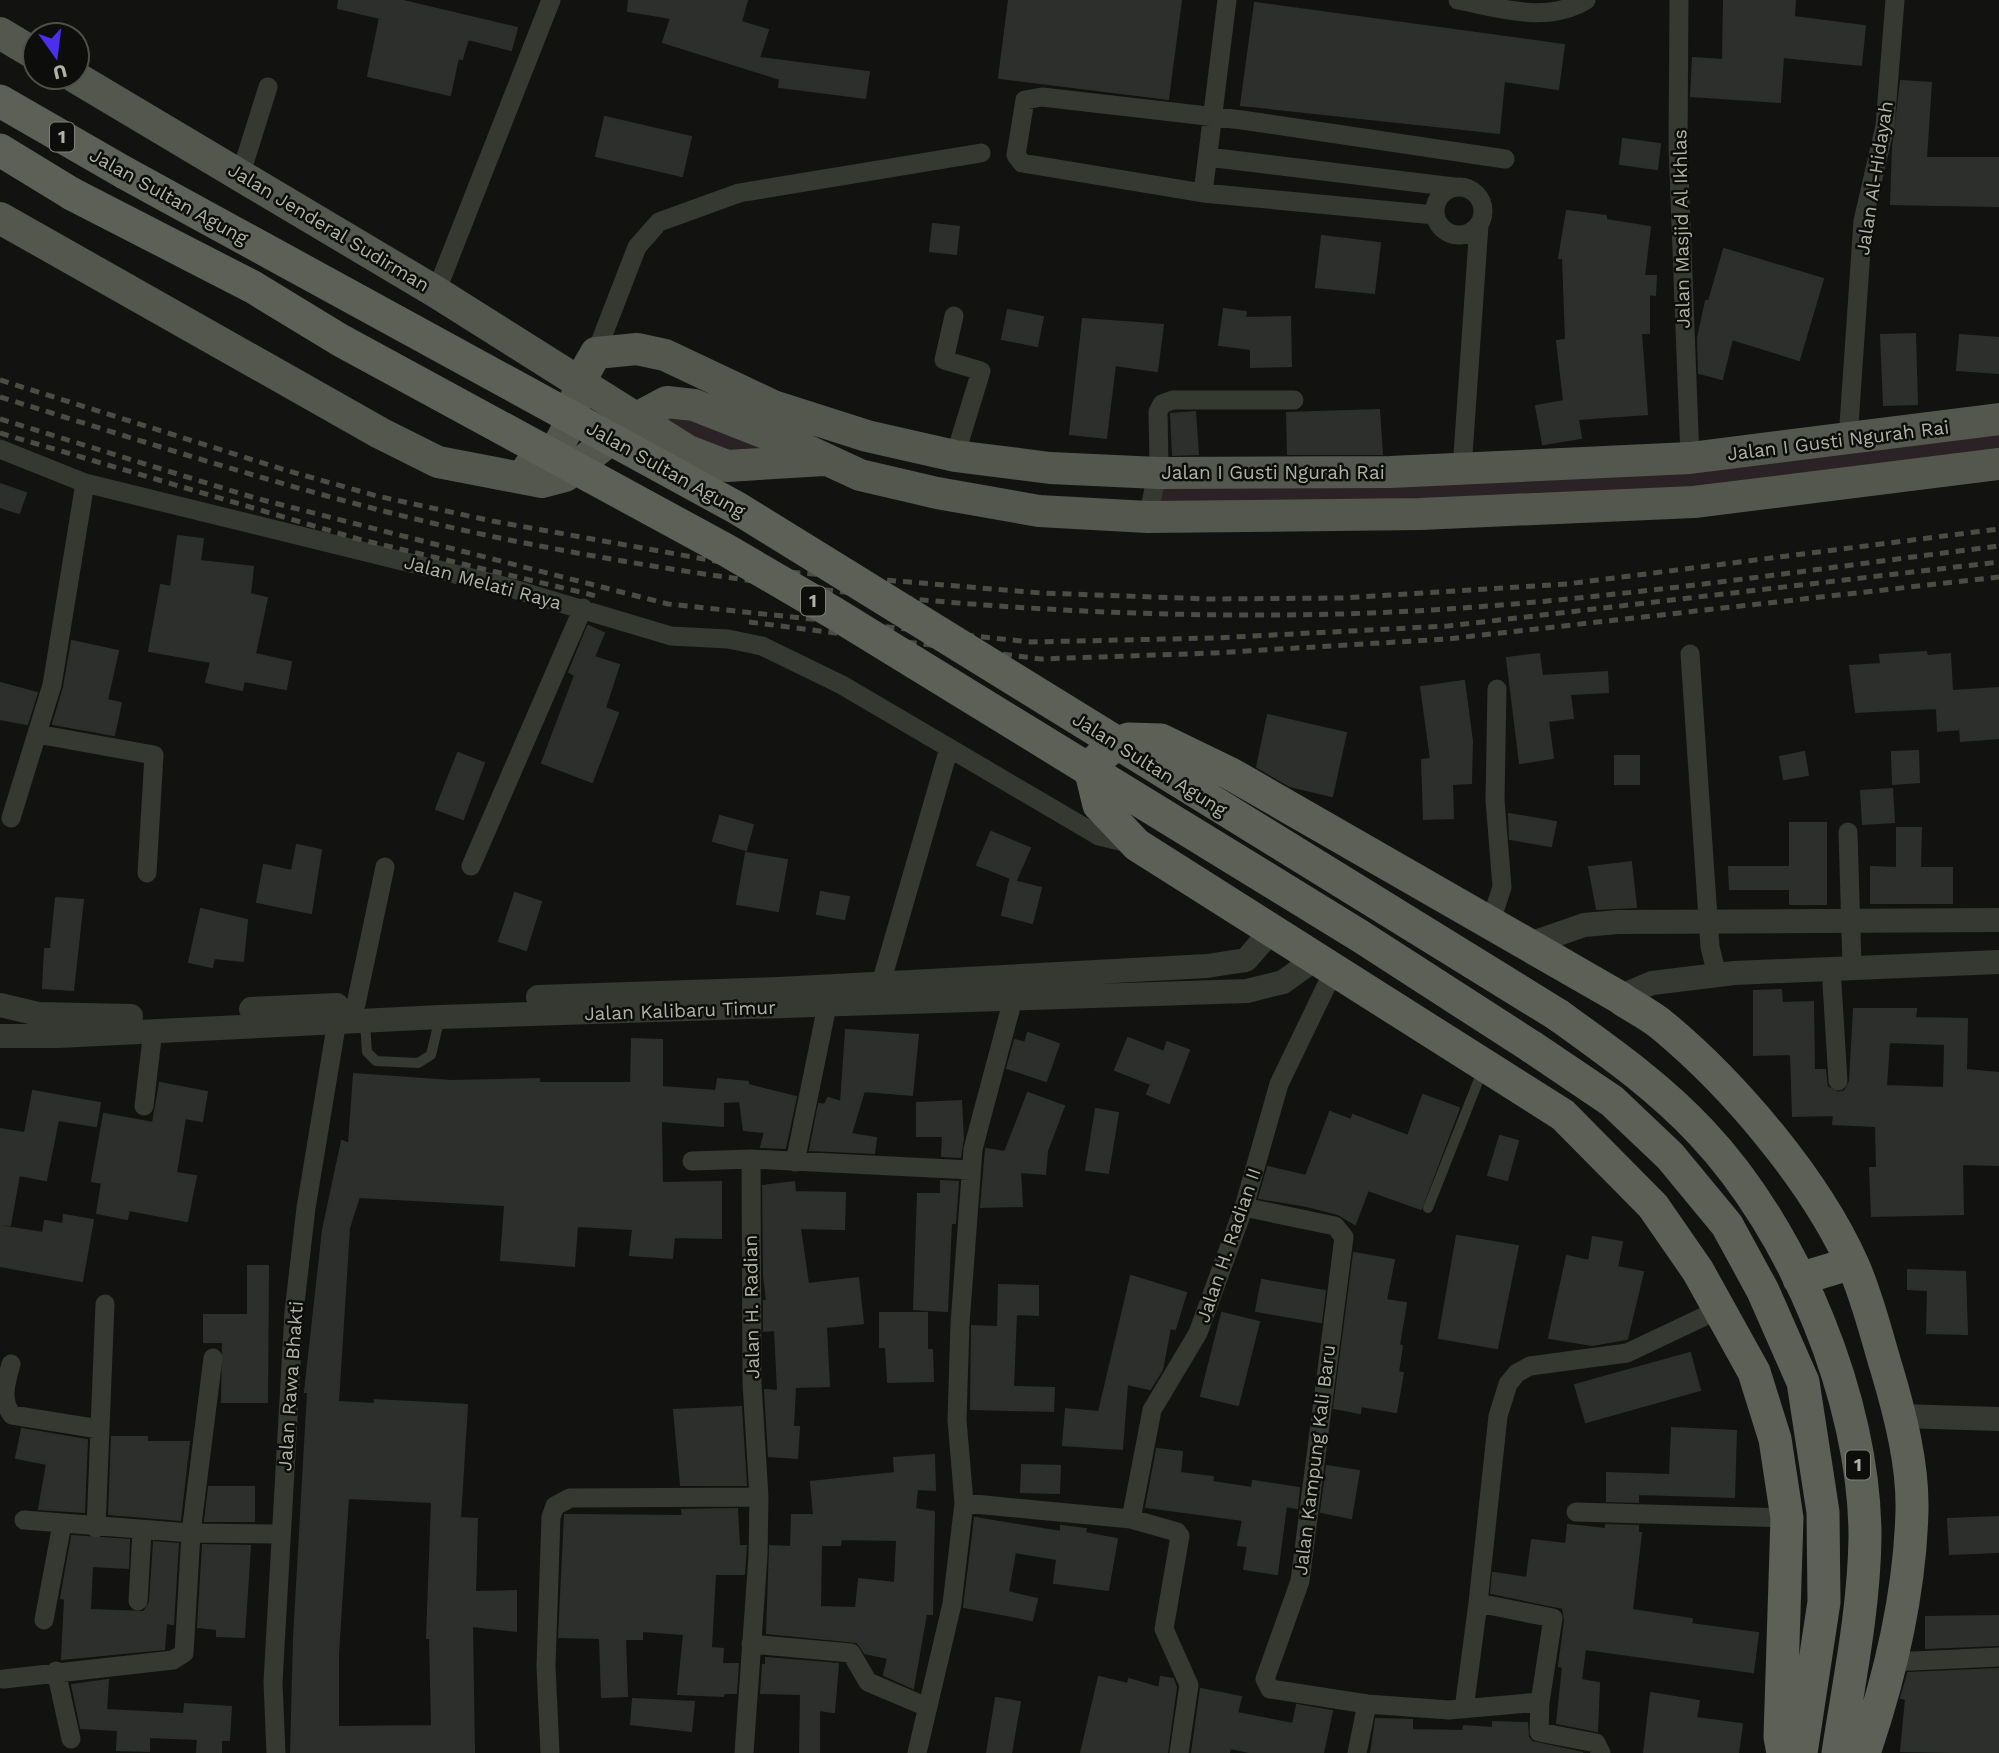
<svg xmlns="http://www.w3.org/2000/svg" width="1999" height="1753" font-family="'Work Sans',sans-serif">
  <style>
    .green { fill: #2a2225 }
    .building { fill: #2d2f2c; stroke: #2d2f2b; stroke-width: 2; fill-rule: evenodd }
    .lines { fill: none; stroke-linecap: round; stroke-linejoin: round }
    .service { stroke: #363832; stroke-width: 10 }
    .minor { stroke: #363832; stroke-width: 19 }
    .tertiary { stroke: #363832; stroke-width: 24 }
    .primary { stroke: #54574e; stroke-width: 32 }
    .trunk { stroke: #5d6056; stroke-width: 33 }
    .rail { stroke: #4b4d45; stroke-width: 5; stroke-dasharray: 9 7; stroke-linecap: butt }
    .trunk-bridge { stroke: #5d6056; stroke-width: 33 }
    .labels { text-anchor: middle; stroke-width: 5; stroke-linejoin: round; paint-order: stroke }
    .shield { fill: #0d0e0c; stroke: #7f8276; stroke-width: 2 }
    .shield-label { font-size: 18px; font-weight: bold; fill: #b0b3a3 }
    .street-label { font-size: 19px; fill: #b0b3a3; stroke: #0d0e0c }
  </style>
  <rect width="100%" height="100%" fill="#121311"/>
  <path class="green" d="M667 402 793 444 727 466 635 419Z
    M1999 419V464L1694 502 1149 517 1158 473 1390 472Z"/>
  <path class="building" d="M339 0H399L517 28 511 50 468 39 462 59 458 58 450 95 368 76 380 18 338 8Z
    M629 0H747L741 22 768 30 759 58 869 72 865 98 779 87 780 79 663 42 671 18 628 11Z
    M1009 0H1181L1168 99 999 78Z
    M1724 0H1795L1794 17 1865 26 1861 65 1783 57 1780 102 1691 96 1693 58 1723 60Z
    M1255 3 1564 45 1558 89 1504 81 1499 133 1241 105Z
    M1901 81 1931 83 1926 158H1999V206L1891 204 1893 147Z
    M605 117 691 137 682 176 596 156Z
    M1623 139 1660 144 1657 169 1620 164Z
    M1567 211 1606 216V220L1650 227 1644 276H1656L1655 295 1649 294V333H1641L1647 414 1578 419 1581 438 1543 444 1536 406 1564 401 1557 341 1566 340 1563 258H1559Z
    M933 224 959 227 956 254 930 251Z
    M1322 236 1380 243 1374 293 1316 287Z
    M1724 249 1823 279 1799 360 1732 339 1722 379 1699 373 1698 338 1706 301H1709Z
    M1224 309 1246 312 1245 318 1290 317 1291 366 1251 367V349L1219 345Z
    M1008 310 1043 317 1037 346 1002 339Z
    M1083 319 1163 325 1157 371 1115 365 1106 438 1070 434Z
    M1915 334 1917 404 1884 405 1881 335Z
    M1960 335 1999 338V373L1957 370Z
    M1379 410 1382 454H1288L1287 413Z
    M1195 412 1198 454 1173 455 1171 414Z
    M0 484 26 493 19 513 0 507Z
    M178 536 203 539 200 561 253 567 250 594 267 598 255 654 291 662 286 689 244 681 242 690 206 682 211 662 149 651 161 585 171 587Z
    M588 626 604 633 594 657 619 665 605 708 618 713 592 782 542 763 575 675 569 672Z
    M72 641 118 651 107 700 121 703 114 735 53 724 64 687Z
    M1926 652 1927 656 1950 654 1952 691 1999 688V738L1961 741 1960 729 1938 731 1937 708 1856 712 1850 666 1881 664 1880 655Z
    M1539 654 1542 676 1607 672 1608 692 1570 694 1573 718 1548 721 1553 758 1520 763 1507 658Z
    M1464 681 1472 741 1471 783 1452 784 1453 818 1424 819 1422 760 1431 759 1421 687Z
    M0 683 37 693 27 724 0 719Z
    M1268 715 1346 733 1332 796 1290 786 1257 767Z
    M1918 751 1919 782 1893 784 1892 752Z
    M1804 752 1808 775 1784 779 1780 757Z
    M458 753 484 763 463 819 436 809Z
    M1615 756H1639V784H1615Z
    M1892 789 1894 822 1863 824 1861 791Z
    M1509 814 1556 822 1551 846 1510 839Z
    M720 816 753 825 746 850 713 841Z
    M1790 823H1826V904H1790V889H1730L1729 867H1790Z
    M1897 828H1921L1920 868H1952V903H1871V867L1897 868Z
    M991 832 1030 848 1016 880 977 865Z
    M297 845 321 850 311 913 257 902 264 865 292 871Z
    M746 853 787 860 778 911 737 904Z
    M1631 862 1636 907 1597 909 1589 867Z
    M1010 880 1041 888 1032 923 1002 915Z
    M821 892 849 897 844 919 817 914Z
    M515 893 541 902 526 950 499 941Z
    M56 898 83 900 73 990 43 988 45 949H51Z
    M201 909 247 920 243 961 214 958 212 967 189 962Z
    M1781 990 1782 1003 1813 1002 1814 1070H1825L1827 1087 1838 1093 1845 1091 1850 1081 1854 1009H1916L1915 1018 1967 1019 1966 1070 1999 1073V1165L1962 1164 1963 1214 1872 1216 1870 1168H1877L1876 1126 1833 1124 1834 1115 1793 1116 1791 1054 1754 1055V991ZM1889 1042 1945 1044 1944 1088 1886 1086Z
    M846 1030 918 1035 912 1095 864 1091 851 1134 876 1138 874 1153 810 1150 819 1104 825 1105 828 1098 841 1102Z
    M1028 1033 1059 1044 1046 1081 1007 1068 1015 1040 1025 1043Z
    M1128 1038 1164 1052 1167 1042 1189 1050 1169 1103 1147 1094 1151 1084 1115 1070Z
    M632 1039 662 1040V1087L716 1091 718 1079 748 1082V1085L796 1097 785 1148 761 1147 765 1132 744 1130 740 1101 723 1102V1126L661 1121 662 1183 721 1182V1238L674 1237 672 1258 630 1255 633 1229 577 1226 574 1266 501 1260 505 1205 359 1197 349 1228 338 1402 375 1404V1400L467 1405 460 1518 477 1519 475 1592 516 1591V1631L472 1626 474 1753H291L294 1638 308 1392H305L323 1230 342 1141 349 1144 354 1074 452 1081 539 1079V1083H631ZM348 1498 432 1502 427 1638H430L432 1726 338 1727V1654Z
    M160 1083 207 1092 202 1121 185 1118 176 1173 196 1176 187 1221 129 1210 127 1219 97 1213 102 1183 92 1181 104 1114 153 1123Z
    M33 1091 100 1103 96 1126 58 1120 46 1180 19 1175 10 1225 0 1224V1129L25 1133Z
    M1028 1093 1064 1106 1047 1151 1045 1174 1020 1172 1022 1206 981 1207 986 1149 1005 1152Z
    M1423 1095 1459 1108 1421 1209 1368 1190 1355 1224 1338 1214 1307 1206 1259 1198 1268 1167 1306 1176 1330 1112 1351 1120 1353 1115 1408 1136Z
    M961 1101 963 1139 960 1157 942 1156 943 1136H917V1103Z
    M1096 1109 1118 1113 1108 1173 1086 1170Z
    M1500 1136 1518 1141 1507 1180 1488 1175Z
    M941 1181 958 1182 955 1223H951L947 1311 914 1309 918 1194H941Z
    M794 1182 795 1192 845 1193 844 1229 800 1228 808 1284 858 1278 863 1323 826 1327 829 1386 795 1387 793 1427H799L797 1458 769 1456 765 1390 778 1391 775 1330 764 1331V1301H767L764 1275 763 1186Z
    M64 1215 93 1220 82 1281 0 1266V1226L43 1233 45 1221 63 1224Z
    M1457 1236 1518 1246 1497 1348 1439 1338Z
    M1593 1237 1622 1242 1617 1267 1643 1272 1627 1339 1592 1345 1549 1338 1567 1256 1589 1261Z
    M1354 1253 1394 1260 1386 1300 1406 1303 1399 1345 1402 1346 1398 1372 1403 1373 1396 1412 1361 1406 1360 1413 1334 1408Z
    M248 1266H268L267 1402H222L223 1342H204V1315H248Z
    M1908 1270 1965 1272 1967 1334 1927 1333 1928 1290 1908 1289Z
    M1131 1276 1186 1293 1175 1329 1170 1328 1162 1370 1150 1389 1127 1384 1122 1449 1063 1445 1066 1409 1099 1412Z
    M1262 1280 1325 1291 1321 1322 1256 1311Z
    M999 1285 1038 1286V1315L1016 1314 1013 1387 1054 1388 1053 1411 971 1409 972 1326 998 1327Z
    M880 1313H927V1350H932L933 1381 888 1382 886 1347H880Z
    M1222 1313 1259 1322 1238 1405 1201 1396Z
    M1690 1353 1700 1390 1586 1422 1575 1385Z
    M741 1407 746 1485H681L674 1410Z
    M1672 1428 1736 1431 1734 1497 1638 1494V1502L1607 1501V1473L1670 1475Z
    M22 1429 87 1440 84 1512 39 1509 47 1464 16 1458Z
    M112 1437H147V1442H189L180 1520 109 1514Z
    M1157 1449 1182 1452 1180 1473 1213 1477 1212 1482 1252 1488 1253 1481 1299 1488 1297 1508 1286 1506 1277 1574 1244 1569 1248 1546 1238 1545 1243 1520 1146 1507Z
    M934 1455 935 1490 917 1489 915 1509 934 1512 932 1614H926L913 1688 884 1675 888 1658 865 1653 857 1642 767 1633 770 1546 791 1547 792 1515H814L811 1482 895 1473 894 1458ZM841 1539 897 1540 895 1583 859 1579 856 1608 820 1607 821 1545H840Z
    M1022 1465 1060 1466 1059 1493 1021 1492Z
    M1327 1466 1359 1471 1351 1518 1321 1512Z
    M209 1487H254V1521H205Z
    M737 1509 739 1546H746L744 1574H715L711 1648 723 1649 722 1664H738L736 1693H724L723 1696 678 1694 684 1634 642 1631V1639H625L627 1696 602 1697 600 1638 559 1637 565 1515 683 1516 682 1510Z
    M1999 1517V1552L1950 1554 1948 1519Z
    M975 1518 1061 1532V1526L1086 1529 1085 1533 1117 1539 1108 1590 1054 1583 1057 1559 1015 1552 1008 1592 1037 1599 1032 1620 964 1607Z
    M1568 1525 1606 1529V1525L1638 1526V1533H1641L1632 1610 1692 1619 1691 1624 1758 1633 1753 1672 1585 1649 1581 1680 1599 1683 1597 1731 1557 1723 1563 1667 1559 1666 1565 1620 1563 1608 1491 1593 1493 1573 1527 1578 1532 1540 1566 1544Z
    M72 1536 129 1540 128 1568 92 1566 90 1610 144 1612 150 1602 154 1542 178 1544 173 1624 166 1623 164 1649 62 1659 65 1599 61 1598Z
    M203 1545 250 1546 244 1637 217 1636V1629L198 1627Z
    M1999 1616V1645L1926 1648V1617Z
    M766 1658 838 1664 834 1712 819 1710V1753H800L801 1694 761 1693 763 1665H766Z
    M1999 1669V1753L1901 1751 1906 1699 1901 1698 1908 1673Z
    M1099 1677 1128 1684 1129 1679 1159 1688 1161 1677 1173 1679 1176 1687 1167 1753H1081Z
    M108 1680 106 1710 184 1714 185 1704 231 1707 229 1740H221V1753H197L198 1739 149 1737V1751L117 1750 118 1730 81 1728 72 1685Z
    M1201 1689 1241 1697 1237 1713 1293 1724 1297 1705 1332 1711 1323 1753H1254L1230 1748 1229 1753 1192 1752Z
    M1651 1693 1699 1701 1696 1718 1742 1724 1738 1753H1644Z
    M996 1698 1020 1702 1011 1753H987Z
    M633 1699 694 1702 691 1731 631 1724Z
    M1376 1719 1412 1720V1730L1463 1731 1464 1726 1493 1728V1722L1527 1723 1528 1737 1532 1742 1583 1753H1371Z"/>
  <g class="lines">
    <path class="service" d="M365 1023 367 1052 376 1061 418 1063 431 1055 440 1017
      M1428 1208 1483 1069"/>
    <path class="minor" d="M1458 0C1501 8 1546 24 1586 0
      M1679 0 1678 146 1690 458
      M1208 157 1454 187
      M241 173 268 87
      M1435 211a24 24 0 1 1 48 0a24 24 0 1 1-48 0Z
      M1203 193 1227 0
      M1435 215 1203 193 1022 163 1016 155 1025 100 1042 97 1242 120 1505 159
      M436 292 551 0
      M954 316 944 360 981 371 955 456
      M596 353 637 247 659 222 739 193 981 153
      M1848 439 1863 221 1885 126 1895 0
      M0 449 85 483 500 585 671 636 728 639 762 646 842 685 1099 836 1132 844
      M1462 469 1479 225
      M1148 517 1159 465 1158 412 1162 404 1173 400H1294
      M1690 654 1710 947 1717 975
      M37 734 154 755 147 873
      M11 818 52 685 85 483
      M1848 832 1852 966
      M471 866 583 608
      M1490 924 1502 887 1495 800 1497 689
      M1831 968 1838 1081
      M881 983 949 748
      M356 1004 385 867
      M144 1106 153 1030
      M692 1161 751 1159
      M795 1162 827 1006
      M1244 1207 1335 1226 1344 1237 1300 1581 1265 1679 1270 1689 1367 1704 1449 1710 1540 1702 1553 1618 1478 1603 1498 1416 1508 1384 1517 1373 1530 1366 1627 1353 1720 1309
      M11 1364C6 1382 0 1400 12 1415L99 1429
      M964 1503 1131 1519 1177 1532 1180 1536 1164 1629 1189 1685 1179 1753
      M1576 1512 1787 1518
      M1131 1519 1152 1410 1198 1333 1244 1207 1279 1084 1333 972
      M24 1520 191 1533 279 1534
      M96 1528 105 1304
      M138 1601 142 1531
      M44 1620 62 1524
      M751 1644 851 1653 868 1682 927 1707
      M1891 1662 1999 1657
      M56 1671 71 1739
      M4 1679 173 1660 184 1653 191 1533 213 1358
      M1540 1702 1539 1732 1596 1743 1601 1753
      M1464 1709 1478 1603
      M276 1753 273 1682 294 1312 306 1208 337 1021
      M550 1753 546 1666 551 1517 555 1506 570 1498 759 1497
      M744 1753 758 1556 759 1497 752 1383 751 1159 971 1170
      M917 1753 952 1604 964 1503 957 1420 960 1324 973 1149 1013 999
      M1357 1753 1367 1704"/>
    <path class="tertiary" d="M1527 945 1584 925 1618 922 1999 920
      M538 997 779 989 1207 966 1246 960 1271 931
      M1619 997 1652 983 1734 973 1999 962
      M0 1005 38 1014 131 1016
      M251 1009 337 1005
      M0 1036H58L440 1017 1247 991 1283 982 1315 959
      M1901 1416 1999 1419"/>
    <path class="primary" d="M0 33 35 54
      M75 77 436 292 688 451 727 466 824 460
      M0 218 380 433 438 462 542 482 565 476 635 419 667 402 694 405 793 444 860 475 937 493 1039 511 1148 517 1420 514 1694 502 1999 464
      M529 467C570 450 569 417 581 382 584 372 591 362 596 353L637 349 665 355 773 406 867 436 955 456 1050 468 1158 473 1390 472 1690 458 1999 419"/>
    <path class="trunk" d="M0 101 125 173
      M0 150 72 194
      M1558 1015C1608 1051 1658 1086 1701 1132 1795 1231 1865 1401 1865 1537 1864 1610 1849 1681 1838 1753
      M1532 1047 1612 1101 1670 1156 1727 1225 1763 1291 1803 1382 1823 1512 1824 1602 1801 1753
      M1799 1279 1852 1263
      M1783 1753 1780 1737 1787 1518 1775 1439 1754 1372 1698 1271 1653 1206 1563 1115 1137 845 1099 805 1091 772 1099 758 1116 744 1129 739 1161 740 1231 774 1619 997C1633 1007 1650 1015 1663 1026 1734 1085 1815 1180 1853 1265 1868 1299 1876 1334 1887 1370 1900 1414 1913 1464 1912 1510 1910 1594 1891 1674 1864 1753"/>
    <path class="rail" d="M0 380 285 470 377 496 492 521 765 570 1041 593 1209 599 1344 598 1567 584 1999 529
      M0 397C162 447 324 501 490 536 765 593 1059 621 1340 614 1561 608 1781 573 1999 546
      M0 419 255 498 668 604 1031 642 1214 638 1448 626 1999 562
      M0 433 358 539 601 597
      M749 622 1041 659 1214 653 1447 639 1999 577"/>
    <path class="trunk-bridge" d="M125 173 737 508 1558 1015
      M72 194 253 287 340 340 726 550 834 613 1360 936 1532 1047"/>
  </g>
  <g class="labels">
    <g class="shield">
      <rect x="50" y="122.5" width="24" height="29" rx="5"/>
      <rect x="801" y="586.5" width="24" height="29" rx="5"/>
      <rect x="1846" y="1450.5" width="24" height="29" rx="5"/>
    </g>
    <g class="shield-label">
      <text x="62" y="143">1</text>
      <text x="813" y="607">1</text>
      <text x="1858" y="1471">1</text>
    </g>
    <g class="street-label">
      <text transform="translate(1874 178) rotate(-81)" y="7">Jalan Al-Hidayah</text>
      <text transform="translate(169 196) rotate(29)" y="7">Jalan Sultan Agung</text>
      <text transform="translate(329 227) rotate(31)" y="7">Jalan Jenderal Sudirman</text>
      <text transform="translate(1681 229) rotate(-91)" y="7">Jalan Masjid Al Ikhlas</text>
      <text transform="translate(1838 440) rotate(-7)" y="7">Jalan I Gusti Ngurah Rai</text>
      <text transform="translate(666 469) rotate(29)" y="7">Jalan Sultan Agung</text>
      <text x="1273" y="479">Jalan I Gusti Ngurah Rai</text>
      <text transform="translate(483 582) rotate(15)" y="7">Jalan Melati Raya</text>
      <text transform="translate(1150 764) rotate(32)" y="7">Jalan Sultan Agung</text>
      <text transform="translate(680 1010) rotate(-2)" y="7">Jalan Kalibaru Timur</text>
      <text transform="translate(1228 1245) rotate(-71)" y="7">Jalan H. Radian II</text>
      <text transform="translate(751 1307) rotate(-91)" y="7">Jalan H. Radian</text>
      <text transform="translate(290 1386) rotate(-86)" y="7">Jalan Rawa Bhakti</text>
      <text transform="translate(1314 1460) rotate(-83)" y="7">Jalan Kampung Kali Baru</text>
    </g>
  </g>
  <g transform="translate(56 56) rotate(166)"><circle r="33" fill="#0d0e0c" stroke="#4e5048" stroke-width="2"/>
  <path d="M0-5L12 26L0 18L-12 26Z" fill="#4c2eee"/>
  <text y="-10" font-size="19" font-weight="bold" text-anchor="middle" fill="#b0b3a3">U</text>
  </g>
</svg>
